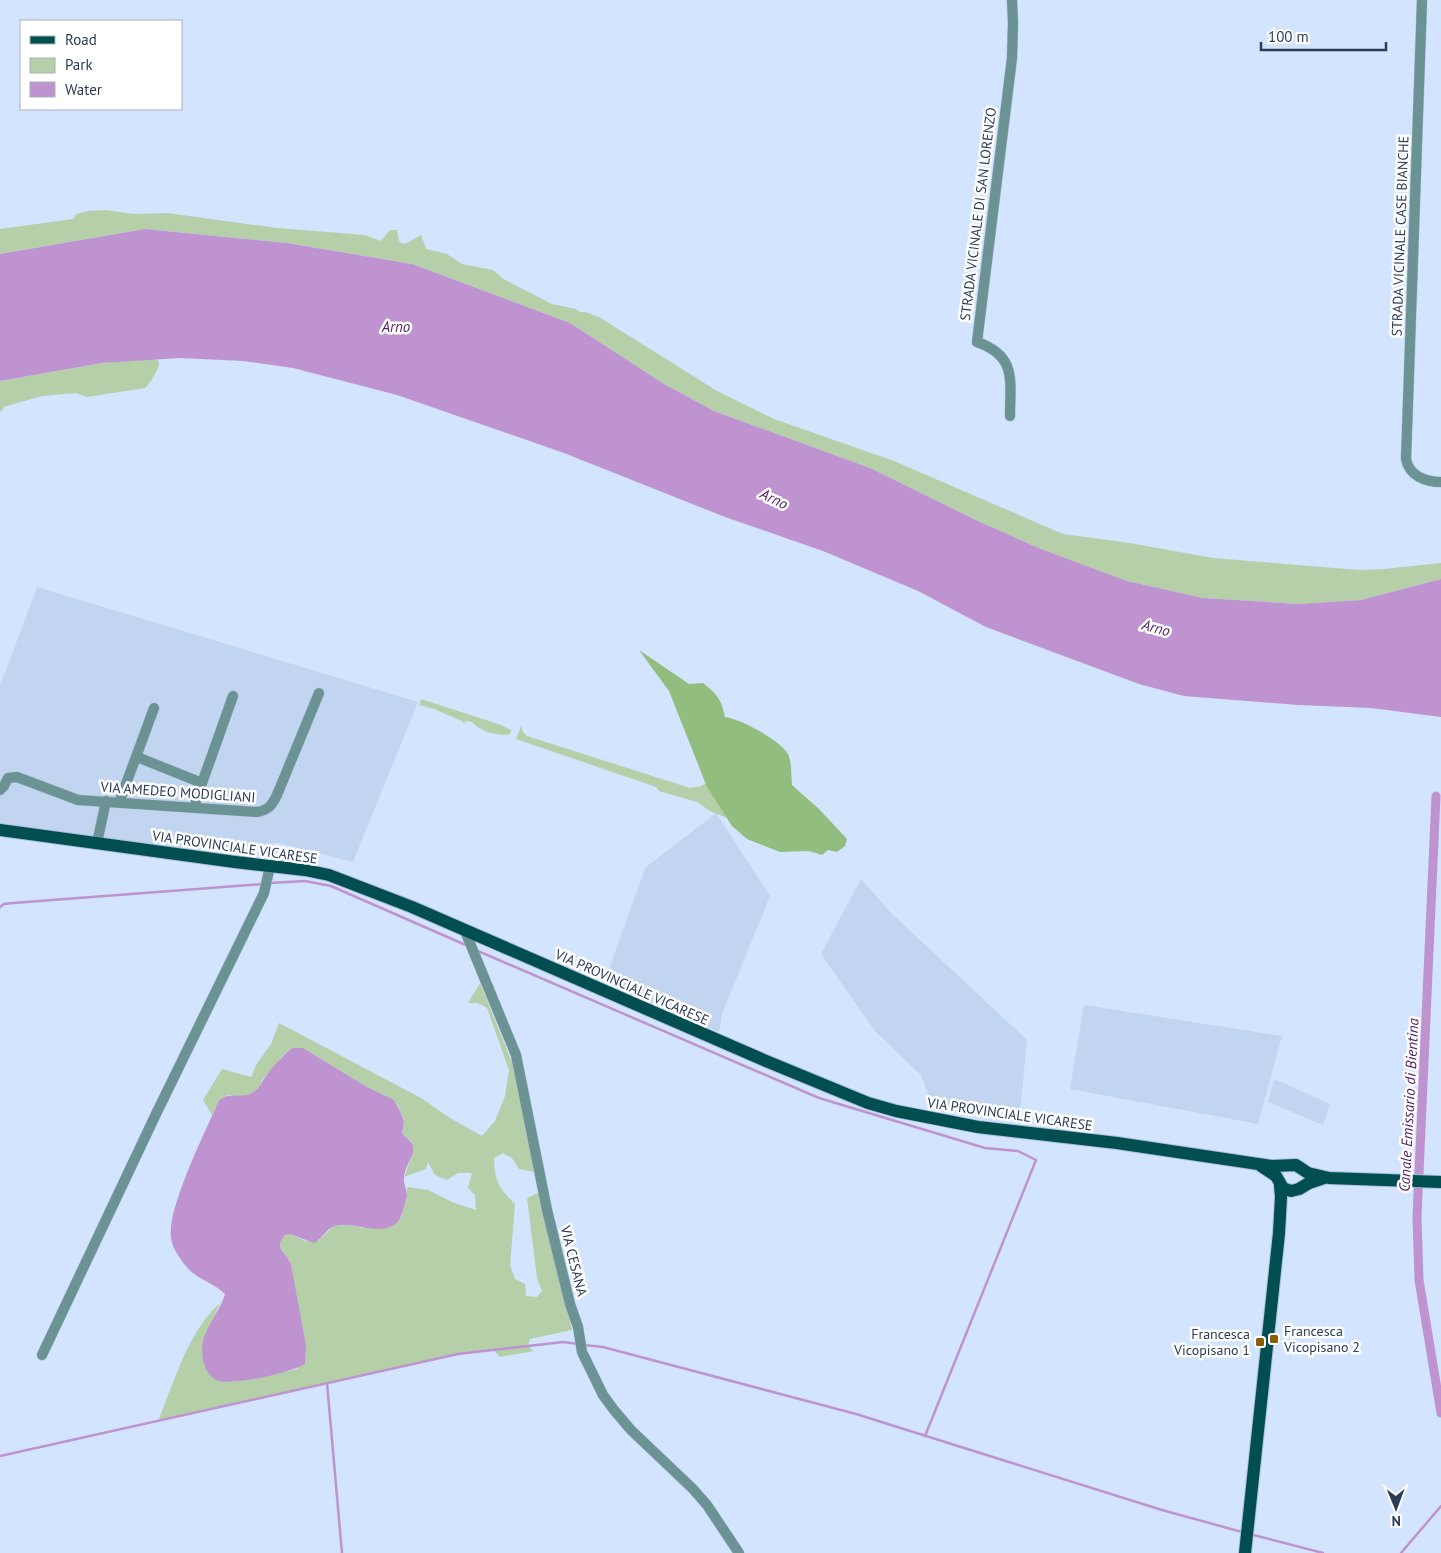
<svg xmlns="http://www.w3.org/2000/svg" width="1441" height="1553" font-family="'PT Sans',sans-serif">
  <style>
    .built { fill: #c1d5f1 }
    .green { fill: #b5cfa9 }
    .forest { fill: #92bd7e }
    .water { fill: #be93d0 }
    .lines { fill: none; stroke-linecap: round; stroke-linejoin: round }
    .stream { stroke: #be93d0; stroke-width: 2.5 }
    .canal { stroke: #be93d0; stroke-width: 9 }
    .minor-casing { stroke: #adbfd9; stroke-width: 11 }
    .major-casing { stroke: #adbfd9; stroke-width: 14 }
    .minor { stroke: #6b9393; stroke-width: 10 }
    .major { stroke: #004e4f; stroke-width: 12 }
    .poi-dot { fill: #8a5d00; stroke: #fff; stroke-width: 2 }
    .labels { text-anchor: middle; stroke-width: 5; stroke-linejoin: round; paint-order: stroke }
    .street-label { font-size: 14px; fill: #2b3d56; stroke: #fff }
    .poi-label { font-size: 14px; fill: #2b3d56; stroke: #fff; text-anchor: start }
    .water-label { font-size: 15px; font-style: italic; fill: #531d66; stroke: #fff }
  </style>
  <rect width="100%" height="100%" fill="#d2e4fe"/>
  <path class="built" d="M37 587 418 702 353 862 279 843 207 850 0 827V686Z
    M716 813 770 896 722 1014 719 1032 605 981 645 868Z
    M861 879 891 913 1027 1040 1020 1111 932 1105 921 1075 875 1031 821 954Z
    M1084 1005 1282 1036 1258 1124 1070 1089Z
    M1274 1079 1330 1104 1323 1125 1268 1102Z"/>
  <path class="green" d="M106 210 133 214 167 213 277 228 365 235 381 241 390 230H397L399 242 405 244 421 235 426 249 447 254 462 264 493 270 505 280 552 304 576 309 580 312H585L599 317 717 391 774 419 894 461 1063 534 1130 543 1213 558 1359 570 1384 569 1441 563V579L1361 600 1298 604 1203 598 1127 581 1041 549 980 522 870 468 714 411 664 384 570 323 412 264 287 243 145 229 0 254V229L73 219 76 214 88 211Z
    M156 359C157 360 158 361 159 362 161 366 149 385 145 388L87 397 76 393 42 396 3 407 2 411H0V381L102 363Z
    M421 699 501 725 511 730 510 734C499 737 479 731 472 722L466 721 464 724 462 721 434 709 419 705Z
    M521 726 523 732 527 736 690 788 701 786 706 783 727 818 710 811 697 802 659 791 656 787 516 739Z
    M480 983 513 1065 535 1172 519 1169 512 1158 503 1153 494 1158C495 1182 498 1187 515 1204L510 1265 515 1279 525 1284 526 1296 537 1297 542 1291 537 1278 527 1198 540 1192 572 1330 530 1339 528 1346 534 1351 500 1357 493 1350 458 1354 158 1421C175 1381 187 1333 220 1303L204 1339 232 1382 297 1369 306 1356 291 1264C286 1251 273 1250 285 1234H290L306 1241H318L334 1226 350 1225 363 1228 401 1218 407 1198V1187L428 1190 452 1202 476 1210 475 1195 468 1188 472 1173H458L447 1180 435 1175 428 1162 426 1169 404 1177 412 1156 411 1141 402 1133 404 1122 401 1112 394 1100 367 1087 303 1048H293L281 1057 276 1065 262 1080 260 1087 254 1092 244 1097 229 1095 219 1100 212 1115 203 1100 222 1069 251 1077 256 1065 271 1044 279 1023 421 1098 450 1118 482 1136 495 1121 505 1096 509 1070 487 1008 478 1003H468Z"/>
  <path class="forest" d="M639 650 689 684 703 683C718 695 721 699 725 717 741 719 780 740 788 754 792 763 791 776 792 785L819 809 847 839 845 846 837 852 828 850 822 855 809 851 780 852 747 839 732 826 707 787 669 691Z"/>
  <path class="water" d="M145 229 287 243 412 264 570 323 664 384 714 411 870 468 980 522 1041 549 1127 581 1203 598 1298 604 1361 600 1441 579V717L1371 708 1298 705 1184 696 1139 684 986 627 918 591 823 551 725 517 564 453 397 395 293 368 243 361 180 358 102 363 0 381V254Z
    M293 1048H303L367 1087 394 1100 401 1113 404 1122 402 1133C404 1136 408 1138 410 1141 420 1152 404 1165 404 1177 403 1183 407 1189 407 1196 406 1201 404 1206 403 1211 393 1244 358 1220 335 1226 326 1229 322 1239 314 1243L290 1234 285 1235C273 1250 286 1251 291 1264L306 1346 305 1364C292 1372 230 1387 216 1380 206 1375 202 1361 202 1350 202 1330 220 1312 225 1294 213 1282 195 1279 185 1265 179 1257 172 1247 171 1238 167 1207 206 1131 219 1100 234 1090 241 1101 255 1091 260 1088 261 1083 264 1079 270 1070 284 1053 293 1048Z"/>
  <g class="lines">
    <path class="stream" d="M270 883 305 881 331 886 468 946
      M0 907 4 904 13 903 264 884
      M478 951 819 1098 985 1148 1018 1151 1036 1160 925 1436
      M584 1345 603 1347 856 1414 1162 1510 1242 1532
      M327 1383 342 1553
      M0 1456 458 1354 563 1342 579 1344
      M1250 1534 1323 1553
      M1401 1553 1441 1506"/>
    <path class="canal" d="M1436 796 1417 1217 1419 1280 1441 1413"/>
    <g class="minor-casing">
      <path id="minor" d="M1422 0 1406 459C1409 476 1426 482 1441 482
        M1010 416C1010 380 1017 356 977 342L1012 58 1013 23 1012 0
        M137 757 202 783
        M0 790 4 786 8 778 17 777 78 800 257 812C269 810 272 805 277 795L319 693
        M119 803 154 708
        M195 808 196 800 233 696
        M97 843 106 801
        M465 931 516 1055 547 1210 570 1304 578 1327 582 1352 603 1395 614 1410 631 1430 693 1489 707 1505 739 1553
        M42 1355 156 1114 264 893 270 866"/>
    </g>
    <g class="major-casing">
      <path id="major" d="M0 830 235 862 305 870 329 875 412 907 766 1061 868 1103 896 1111 978 1127 1117 1143 1272 1166 1296 1165 1308 1173 1329 1178 1441 1182
        M1261 1166 1276 1176 1283 1188 1291 1191 1299 1189 1309 1183 1324 1178
        M1245 1553 1279 1233 1281 1197 1280 1185"/>
    </g>
    <use href="#minor" class="minor"/>
    <use href="#major" class="major"/>
  </g>
  <g class="poi-dot">
    <rect x="1269" y="1334" width="10" height="10" rx="2.5"/>
    <rect x="1255" y="1337" width="10" height="10" rx="2.5"/>
  </g>
  <g class="labels">
    <g class="street-label">
      <text transform="translate(978 214) rotate(-83)" y="5">STRADA VICINALE DI SAN LORENZO</text>
      <text transform="translate(1400 236) rotate(-88)" y="5">STRADA VICINALE CASE BIANCHE</text>
      <text transform="translate(178 792) rotate(4)" y="5">VIA AMEDEO MODIGLIANI</text>
      <text transform="translate(235 847) rotate(8)" y="5">VIA PROVINCIALE VICARESE</text>
      <text transform="translate(632 987) rotate(24)" y="5">VIA PROVINCIALE VICARESE</text>
      <text transform="translate(1010 1114) rotate(8)" y="5">VIA PROVINCIALE VICARESE</text>
      <text transform="translate(574 1261) rotate(76)" y="5">VIA CESANA</text>
    </g>
    <g class="poi-label">
      <text x="1284" y="1336">Francesca<tspan x="1284" dy="16">Vicopisano 2</tspan></text>
      <text x="1250" y="1339" text-anchor="end">Francesca<tspan x="1250" dy="16">Vicopisano 1</tspan></text>
    </g>
    <g class="water-label">
      <text x="396" y="332">Arno</text>
      <text transform="translate(774 499) rotate(26)" y="5">Arno</text>
      <text transform="translate(1156 628) rotate(15)" y="5">Arno</text>
      <text transform="translate(1409 1105) rotate(-87)" y="5">Canale Emissario di Bientina</text>
    </g>
  </g>
  <rect x="20" y="20" width="162" height="90" fill="#ffffff" stroke="#aab1bb"/>
  <rect x="30" y="36" width="25" height="8" fill="#004e4f" stroke="#aab1bb"/>
  <text x="65" y="45" font-size="15" fill="#2b3d56">Road</text>
  <rect x="30" y="58" width="25" height="15" fill="#b5cfa9" stroke="#aab1bb"/>
  <text x="65" y="70" font-size="15" fill="#2b3d56">Park</text>
  <rect x="30" y="82" width="25" height="15" fill="#be93d0" stroke="#aab1bb"/>
  <text x="65" y="95" font-size="15" fill="#2b3d56">Water</text>
  <g transform="translate(1396 1508) rotate(179)" stroke="#ffffff" stroke-width="4" paint-order="stroke">
  <path d="M0-4L9 19L0 12L-9 19Z" fill="#2b3d56"/>
  <text y="-8" font-size="14" font-weight="bold" text-anchor="middle" fill="#2b3d56">N</text>
  </g>
  <path d="M1261 42v8h125v-8" fill="none" stroke="#2b3d56" stroke-width="2.5"/>
  <text x="1268" y="42" font-size="15" fill="#2b3d56" stroke="#ffffff" stroke-width="4" paint-order="stroke">100 m</text>
</svg>
